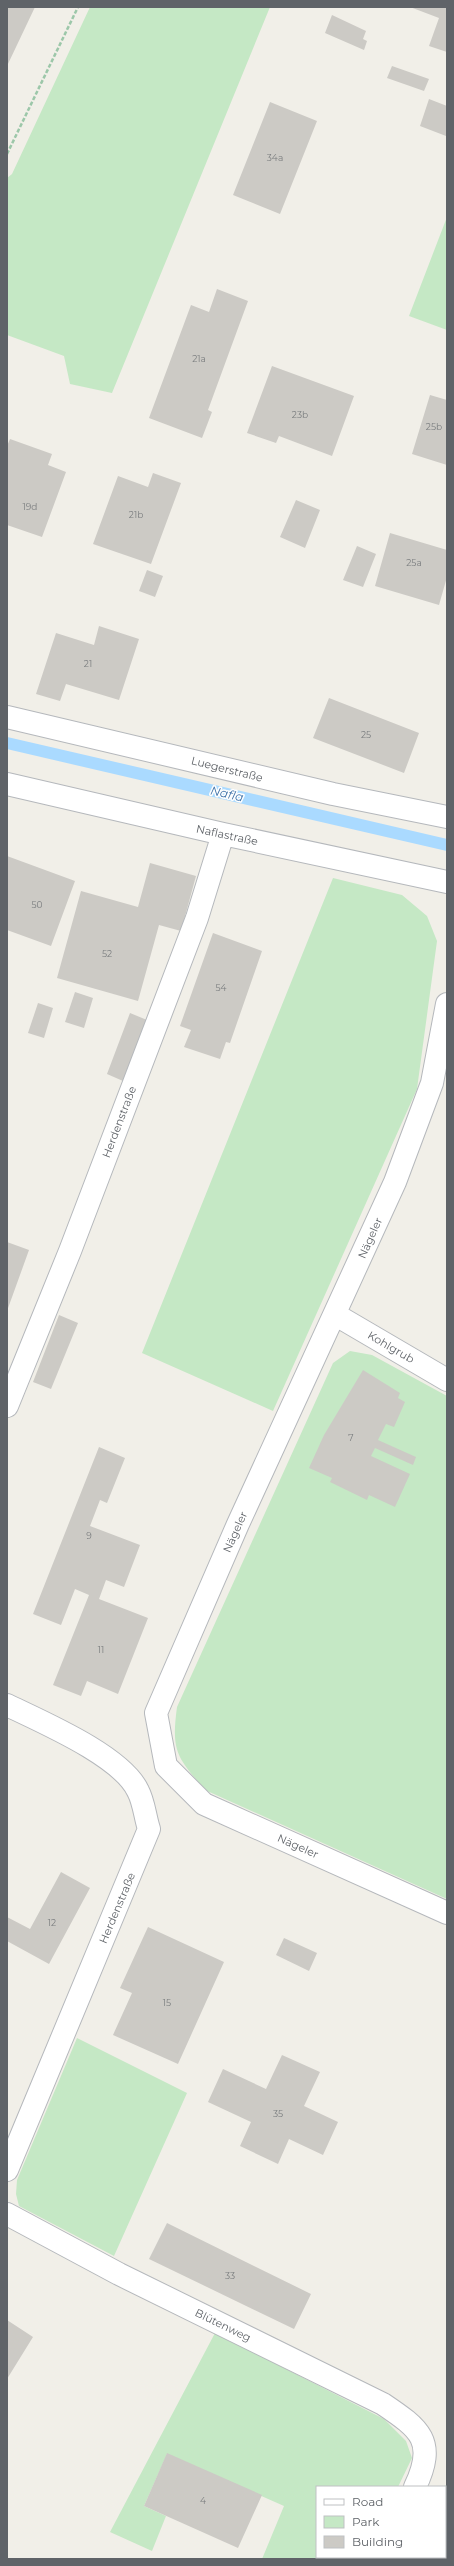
<svg xmlns="http://www.w3.org/2000/svg" width="454" height="2566" font-family="Montserrat,sans-serif">
  <style>
    .green { fill: #c5e8c5 }
    .lines { fill: none; stroke-linecap: round; stroke-linejoin: round }
    .stream { stroke: #aadaff; stroke-width: 12 }
    .building { fill: #cccac5 }
    .street-casing { stroke: #b5b8bc; stroke-width: 24 }
    .path { stroke: #9cc7a9; stroke-width: 2.5; stroke-dasharray: 4 2; stroke-linecap: butt }
    .street { stroke: #fff; stroke-width: 22 }
    .labels { text-anchor: middle; stroke-width: 3; stroke-linejoin: round; paint-order: stroke }
    .number-label { font-size: 9px; fill: #7a7d7f }
    .street-label { font-size: 11px; fill: #5f6368; stroke: #fff }
    .water-label { font-size: 12px; font-style: italic; fill: #4174aa; stroke: #fff }
  </style>
  <rect width="100%" height="100%" fill="#f1efe8"/>
  <path class="green" d="M90 7H270L112 393 70 384 64 356 7 335V178L12 174Z
    M447 217V330L409 316Z
    M333 878 402 895 427 916 437 941 417 1089 273 1411 142 1353Z
    M350 1351 372 1355 447 1396V1899L205 1790C177 1757 171 1752 177 1707L333 1363Z
    M77 2038 187 2093 114 2256 19 2206 16 2194 17 2180Z
    M215 2333 384 2419 406 2441 412 2458 398 2487H317V2557H363L362 2559H262L284 2506 167 2454 144 2506 166 2516 152 2551 110 2532Z
    M447 2485V2550L445 2549V2487H441Z"/>
  <g class="lines">
    <path class="stream" d="M7 743 447 845"/>
  </g>
  <path class="building" d="M7 7H35L7 66Z
    M410 7H447V52L429 46 439 18Z
    M332 15 366 31 363 39 367 41 364 50 325 33Z
    M392 66 429 79 424 91 387 78Z
    M429 99 447 106 446 136 420 126Z
    M270 102 317 121 280 214 233 195Z
    M217 289 248 301 208 410 212 412 202 438 149 418 191 305 209 312Z
    M272 366 354 396 332 456 279 436 276 443 247 433Z
    M430 395 447 400V465L412 454Z
    M10 439 52 454 48 465 66 472 42 537 7 525V446Z
    M153 473 181 483 151 564 93 544 118 476 148 487Z
    M296 500 320 510 305 548 280 537Z
    M390 533 447 550V577L439 605 375 586Z
    M357 546 376 554 363 587 343 580Z
    M147 570 163 576 155 597 139 591Z
    M99 626 139 639 119 700 66 684 60 701 36 694 56 633 94 645Z
    M329 698 419 733 404 773 313 738Z
    M7 856 75 881 51 946 7 930Z
    M150 863 196 876 181 931 159 925 138 1001 57 978 81 891 138 907Z
    M213 933 262 951 230 1043 226 1042 220 1059 184 1047 191 1030 180 1026Z
    M75 992 93 998 84 1028 65 1022Z
    M38 1003 53 1008 44 1038 28 1033Z
    M130 1013 147 1020 123 1081 107 1074Z
    M7 1242 29 1250 7 1311Z
    M59 1315 78 1323 51 1389 33 1382Z
    M363 1370 400 1393 398 1398 405 1402 394 1427 386 1424 378 1440 416 1457 413 1465 375 1448 371 1456 410 1474 395 1507 369 1495 367 1500 330 1482 332 1478 309 1468 324 1435Z
    M99 1447 125 1458 107 1503 100 1500 90 1526 140 1545 124 1587 106 1580 99 1599 148 1618 118 1694 87 1681 81 1696 53 1685 89 1595 75 1589 61 1625 33 1614Z
    M61 1872 90 1888 49 1964 7 1941V1917L30 1929Z
    M148 1927 224 1962 178 2064 113 2035 132 1993 120 1988Z
    M284 1938 317 1953 309 1971 276 1955Z
    M282 2055 320 2072 304 2106 338 2122 323 2155 289 2139 278 2164 240 2146 251 2122 208 2102 223 2069 266 2089Z
    M167 2223 311 2294 294 2329 149 2259Z
    M7 2320 33 2337 7 2379Z
    M167 2453 262 2495 238 2548 144 2506Z
    M445 2549 447 2559H422L423 2557H445Z"/>
  <g class="lines">
    <g class="street-casing">
      <path id="street" d="M7 717 333 794 447 817
        M7 784 223 834 447 882
        M447 1004 432 1083 395 1182 238 1524 156 1713 166 1766 204 1804 447 1913
        M336 1315 447 1380
        M7 1406 70 1251 197 918 223 834
        M7 1705C42 1722 122 1756 138 1791 144 1802 145 1817 149 1829L7 2170
        M7 2214 119 2274 383 2404C420 2429 437 2441 415 2487
        M381 2559 382 2557"/>
    </g>
    <path class="path" d="M7 154 78 7"/>
    <use href="#street" class="street"/>
  </g>
  <g class="labels">
    <g class="number-label">
      <text x="275" y="161">34a</text>
      <text x="199" y="362">21a</text>
      <text x="300" y="418">23b</text>
      <text x="434" y="430">25b</text>
      <text x="30" y="510">19d</text>
      <text x="136" y="518">21b</text>
      <text x="414" y="566">25a</text>
      <text x="88" y="667">21</text>
      <text x="366" y="738">25</text>
      <text x="37" y="908">50</text>
      <text x="107" y="957">52</text>
      <text x="221" y="991">54</text>
      <text x="351" y="1441">7</text>
      <text x="89" y="1539">9</text>
      <text x="101" y="1653">11</text>
      <text x="52" y="1926">12</text>
      <text x="167" y="2006">15</text>
      <text x="278" y="2117">35</text>
      <text x="230" y="2279">33</text>
      <text x="203" y="2504">4</text>
    </g>
    <g class="street-label">
      <text transform="translate(227 769) rotate(14)" y="4">Luegerstraße</text>
      <text transform="translate(227 835) rotate(12)" y="4">Naflastraße</text>
      <text transform="translate(119 1122) rotate(-69)" y="4">Herdenstraße</text>
      <text transform="translate(370 1238) rotate(-66)" y="4">Nägeler</text>
      <text transform="translate(391 1347) rotate(30)" y="4">Kohlgrub</text>
      <text transform="translate(235 1532) rotate(-66)" y="4">Nägeler</text>
      <text transform="translate(298 1846) rotate(24)" y="4">Nägeler</text>
      <text transform="translate(117 1908) rotate(-67)" y="4">Herdenstraße</text>
      <text transform="translate(223 2325) rotate(26)" y="4">Blütenweg</text>
    </g>
    <g class="water-label">
      <text transform="translate(227 794) rotate(13)" y="4">Nafla</text>
    </g>
  </g>
  <rect width="454" height="2566" fill="none" stroke="#5f6368" stroke-width="16"/>
  <rect x="316" y="2486" width="130" height="72" fill="#ffffff" stroke="#bfc1c3"/>
  <rect x="324" y="2499" width="20" height="6" fill="#ffffff" stroke="#bfc1c3"/>
  <text x="352" y="2506" font-size="12" fill="#5f6368">Road</text>
  <rect x="324" y="2516" width="20" height="12" fill="#c5e8c5" stroke="#bfc1c3"/>
  <text x="352" y="2526" font-size="12" fill="#5f6368">Park</text>
  <rect x="324" y="2536" width="20" height="12" fill="#cccac5" stroke="#bfc1c3"/>
  <text x="352" y="2546" font-size="12" fill="#5f6368">Building</text>
</svg>
